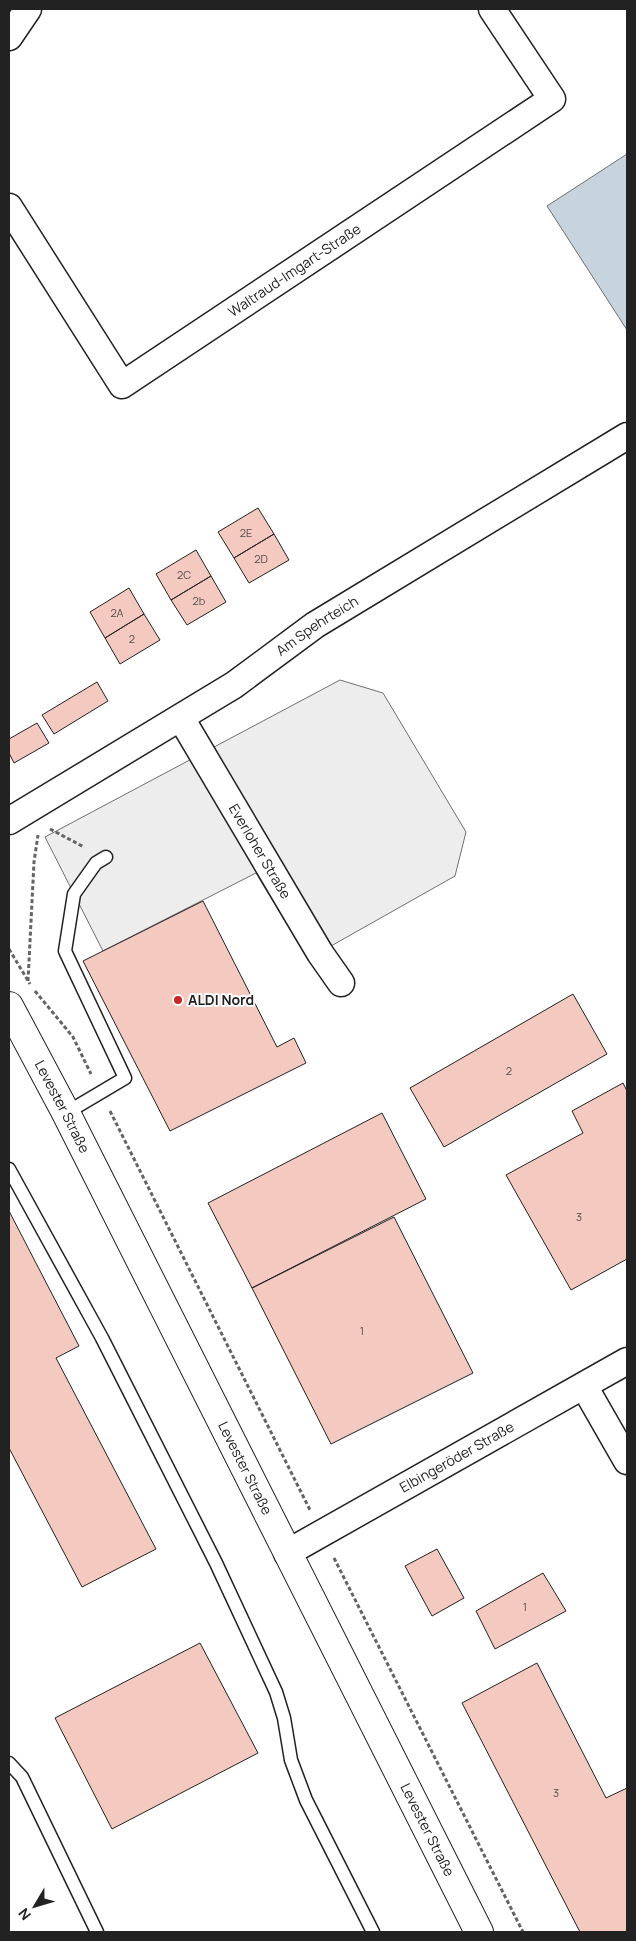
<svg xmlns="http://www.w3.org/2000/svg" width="636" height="1941" font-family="Manrope,sans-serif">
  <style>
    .parking { fill: #ededed; stroke: #6f6f6f }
    .water { fill: #c7d3dd; stroke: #6f6f6f }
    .building { fill: #f3c9c0; stroke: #222 }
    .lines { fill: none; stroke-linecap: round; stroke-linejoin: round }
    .lane-casing { stroke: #222; stroke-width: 15 }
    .street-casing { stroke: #222; stroke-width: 29 }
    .secondary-casing { stroke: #222; stroke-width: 30 }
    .path { stroke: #646464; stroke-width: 3; stroke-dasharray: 4 2.5; stroke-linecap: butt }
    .lane { stroke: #fff; stroke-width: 12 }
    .street { stroke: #fff; stroke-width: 26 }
    .secondary { stroke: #fff; stroke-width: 28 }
    .poi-dot { fill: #c62828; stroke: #fff; stroke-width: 2 }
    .labels { text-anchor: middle; stroke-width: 4; stroke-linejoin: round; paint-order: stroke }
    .number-label { font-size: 11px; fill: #564c4a }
    .street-label { font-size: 14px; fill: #222; stroke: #fff }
    .poi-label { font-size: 14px; font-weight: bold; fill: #222; stroke: #fff; text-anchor: start }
  </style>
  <rect width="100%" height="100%" fill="#fff"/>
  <path class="parking" d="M340 680 383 693 466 832 455 876 308 959 256 873 103 951 45 837Z"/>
  <path class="water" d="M627 154V330L547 206Z"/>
  <path class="building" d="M258 508 274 534 234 558 218 532Z
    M274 534 289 560 249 583 234 558Z
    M196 550 211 576 171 600 156 574Z
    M211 576 226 602 187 625 171 600Z
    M129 588 144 614 105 638 90 612Z
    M144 614 160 640 120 664 105 638Z
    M97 682 108 701 54 734 42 715Z
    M37 723 49 743 14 763 9 753V739Z
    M203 901 277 1047 294 1038 306 1063 170 1131 83 961Z
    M573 994 607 1054 444 1147 410 1088Z
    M623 1083 627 1091V1259L571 1290 506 1175 583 1133 572 1111Z
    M382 1113 426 1199 252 1288 208 1203Z
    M9 1211 79 1346 56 1358 156 1549 82 1587 9 1448Z
    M394 1217 473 1373 331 1444 252 1288Z
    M437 1549 464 1598 432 1616 405 1566Z
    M543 1573 566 1611 495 1649 476 1611Z
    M200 1643 258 1753 112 1829 55 1718Z
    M537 1663 606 1798 627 1788V1932H580L462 1703Z"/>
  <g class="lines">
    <g class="lane-casing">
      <path id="lane" d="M66 1113 125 1078 65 951 74 894 96 863 106 857
        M9 1169 102 1338 216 1563 276 1692 284 1718 291 1760 306 1800 373 1932
        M9 1763 22 1777 97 1932"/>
    </g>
    <g class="street-casing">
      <g id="street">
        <path d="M9 37 28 9"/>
        <path id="s1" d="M9 207 122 385 552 99 492 9"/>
        <path id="s2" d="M181 718 320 953 341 983"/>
        <path id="s3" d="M9 821 234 685 315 625 627 436"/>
        <path d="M584 1386 627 1461"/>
        <path id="s4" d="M287 1553 627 1361"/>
      </g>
    </g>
    <g class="secondary-casing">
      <g id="secondary">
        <path id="s5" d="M9 1006 66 1113 479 1932"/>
      </g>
    </g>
    <path class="path" d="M50 829 84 847
      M9 949 30 984
      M28 981 34 862 38 835
      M35 991 73 1037 91 1074
      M110 1111 310 1510
      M334 1558 523 1932"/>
    <use href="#lane" class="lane"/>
    <use href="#street" class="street"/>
    <use href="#secondary" class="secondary"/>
  </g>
  <circle class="poi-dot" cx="178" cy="1000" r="5"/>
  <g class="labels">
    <g class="number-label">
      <text x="246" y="537">2E</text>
      <text x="261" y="563">2D</text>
      <text x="184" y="579">2C</text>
      <text x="199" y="605">2b</text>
      <text x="117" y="617">2A</text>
      <text x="132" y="643">2</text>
      <text x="509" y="1075">2</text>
      <text x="579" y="1221">3</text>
      <text x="362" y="1335">1</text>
      <text x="525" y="1611">1</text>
      <text x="556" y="1797">3</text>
    </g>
    <g class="street-label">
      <text dy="5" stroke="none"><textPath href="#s1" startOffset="418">Waltraud-Imgart-Straße</textPath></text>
      <text dy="5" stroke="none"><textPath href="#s3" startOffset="365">Am Spehrteich</textPath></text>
      <text dy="5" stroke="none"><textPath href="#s2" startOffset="155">Everloher Straße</textPath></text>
      <text dy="5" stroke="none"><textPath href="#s5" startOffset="114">Levester Straße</textPath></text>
      <text dy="5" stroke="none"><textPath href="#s4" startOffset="195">Elbingeröder Straße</textPath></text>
      <text dy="5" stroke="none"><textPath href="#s5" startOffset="519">Levester Straße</textPath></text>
      <text dy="5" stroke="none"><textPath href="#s5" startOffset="924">Levester Straße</textPath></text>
    </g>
    <g class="poi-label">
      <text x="188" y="1005">ALDI Nord</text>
    </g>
  </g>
  <rect width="636" height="1941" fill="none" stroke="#222222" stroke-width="20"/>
  <g transform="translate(35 1906) rotate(232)" stroke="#ffffff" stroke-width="4" paint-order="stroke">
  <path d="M0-4L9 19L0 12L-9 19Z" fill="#222222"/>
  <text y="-8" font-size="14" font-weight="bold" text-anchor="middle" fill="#222222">N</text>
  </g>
</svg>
